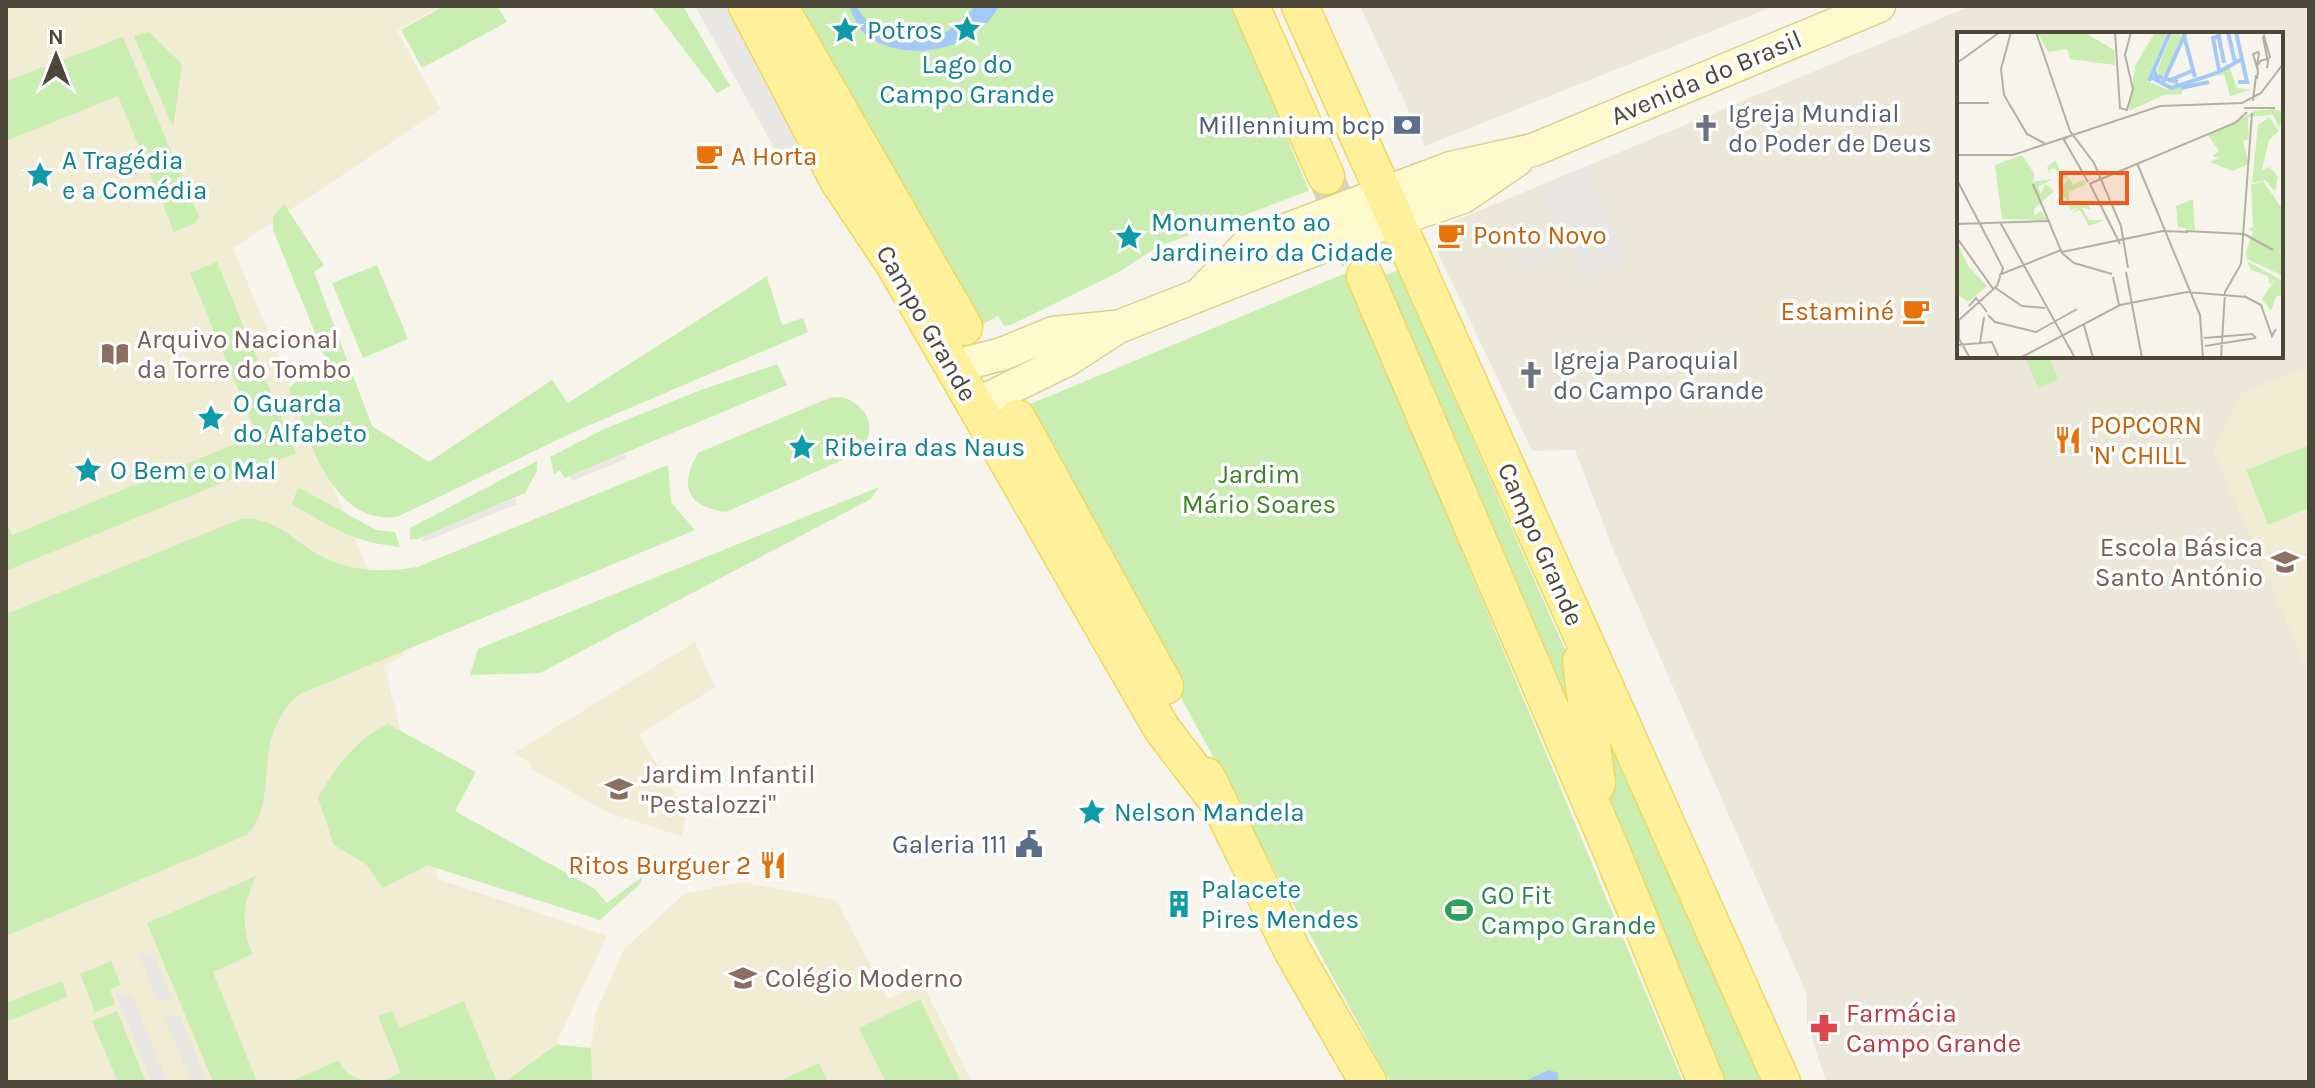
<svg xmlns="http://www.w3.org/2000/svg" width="2315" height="1088" font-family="Karla,sans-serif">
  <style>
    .residential { fill: #ebe8d9; fill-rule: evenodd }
    .education { fill: #f0edd4 }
    .green { fill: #caedb2 }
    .parking { fill: #e8e7e3 }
    .water { fill: #a5c9f6 }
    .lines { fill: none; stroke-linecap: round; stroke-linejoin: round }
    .primary-tunnel { stroke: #d5d2c7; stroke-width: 36; stroke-dasharray: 36 18; stroke-linecap: butt }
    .secondary-casing { stroke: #d9d298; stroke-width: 35 }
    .primary-casing { stroke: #edd863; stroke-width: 39 }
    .secondary { stroke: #fffacd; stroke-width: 32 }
    .primary { stroke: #fff19c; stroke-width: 36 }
    .labels { text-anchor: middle; stroke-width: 7; stroke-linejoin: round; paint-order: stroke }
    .culture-label { font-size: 26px; fill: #0d838f; stroke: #fff; text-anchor: start }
    .street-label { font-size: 26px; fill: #4c4738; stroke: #fff }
    .worship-label { font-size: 26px; fill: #5b616d; stroke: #fff; text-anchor: start }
    .service-label { font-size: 26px; fill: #4e5e75; stroke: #fff; text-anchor: end }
    .food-label { font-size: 26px; fill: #c56008; stroke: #fff; text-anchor: start }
    .education-label { font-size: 26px; fill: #785e54; stroke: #fff; text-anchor: start }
    .park-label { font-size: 26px; fill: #3b8425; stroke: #fff }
    .leisure-label { font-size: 26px; fill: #27864d; stroke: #fff; text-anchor: start }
    .health-label { font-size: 26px; fill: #be3a42; stroke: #fff; text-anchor: start }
    .inset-river { fill: none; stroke: #a5c9f6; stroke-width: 4 }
    .inset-road { fill: none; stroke: #b3afa3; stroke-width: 2 }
    .view { fill: #ed5c1d; fill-opacity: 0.15; stroke: #ed5c1d; stroke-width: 4 }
    .inset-edge { fill: none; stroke: #4c4738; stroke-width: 4 }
  </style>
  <rect width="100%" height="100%" fill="#f7f5eb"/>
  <path class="residential" d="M1360 6H1774L1425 146Z
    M1971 6H2309V1078L2298 1082H1826L1807 1023V995L1613 549 1575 450 1532 451 1437 251 1447 224ZM1959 34H2281V356H1959Z"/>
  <path class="education" d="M6 6H441L397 31 441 109 233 248 404 656 384 665 438 879 607 936 556 1044 591 1048 595 1015 624 949 684 894 741 882 836 900 888 999 922 983 972 1082H6Z
    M2309 366V674L2213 450 2242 393Z
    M695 642 715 687 639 735 687 813 681 836 609 813 531 769 530 763 514 753Z"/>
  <path class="green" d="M444 6H497L507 22 422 68 401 30Z
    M651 6H683L730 86 717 93Z
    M790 6H1233L1309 191 1157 247 1119 272 1011 325 1004 326 998 316 977 327Z
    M149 32 182 64 173 128 134 36Z
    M123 37 199 217 195 223 174 232 118 96 9 140 6 131V81Z
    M284 204 324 265 314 272 372 426 429 462 552 380 568 403 767 276 782 325 803 318 808 332 576 431 397 517C332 526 307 435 289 388L325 357 273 230V217Z
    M217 262 296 453 8 570 6 522 12 535 257 435 190 273Z
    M377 265 408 339 363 358 332 283Z
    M1398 270 1570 661 1579 731 1381 277Z
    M1346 273 1683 1082H1390L1023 407Z
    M2025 356H2049L2058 380 2038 388Z
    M777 364 787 385 565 478 560 470 554 474 550 457 604 429 701 390Z
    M842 397C870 406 880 433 856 454L726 512C688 507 678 487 698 453L829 398Z
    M2309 445V508L2268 525 2246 470Z
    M537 461V471L525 493 418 539H410V528Z
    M668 465 671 502 695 530 300 694C247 738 283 796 247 835L6 936V614L241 519C274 516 293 540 319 555 350 572 383 573 417 567Z
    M298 487 376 530 395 532 400 547C352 542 332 528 292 504Z
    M879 487 871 499 540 673 470 675 478 649Z
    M388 724 476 772 455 811 595 889 607 903 643 876 640 884 600 920 427 865 383 888 367 865 334 845 318 798C336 766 354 741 388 724Z
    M1602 724 1764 1082H1721L1608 805Z
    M256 876C243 903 240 927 253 954L213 972 257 1082H213L147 923Z
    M111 961 121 985 110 990 115 1004 95 1012 80 974Z
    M62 981 67 997 6 1022V1003Z
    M920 999 961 1082H886L859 1028Z
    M464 1001 497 1082H381L401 1073 378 1016 392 1011 400 1028Z
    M117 1011 146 1082H118L92 1021Z
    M556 1045 591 1048 592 1082H505Z
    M338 1061 348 1074 366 1082H297L296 1079Z
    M819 1063 828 1082H777Z"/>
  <path class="parking" d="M695 6H731L801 140 797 153 784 156 777 153Z
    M1588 168 1627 260 1583 279 1571 250 1523 270 1518 260 1561 241 1539 188Z
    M624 454 626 459 572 481 570 476Z
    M515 498 517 504 424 542 422 537Z
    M138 953 155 956 173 1001 157 999Z
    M115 993 132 996 168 1082H152Z
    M163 1014 180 1016 207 1082H191Z"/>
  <path class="water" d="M849 6H856C885 54 943 50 975 6H999C976 51 903 66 864 33 857 26 853 15 849 6Z
    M1549 1070 1558 1073V1082H1523Z"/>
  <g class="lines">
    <path class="primary-tunnel" d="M1326 176 1365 276"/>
    <g class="secondary-casing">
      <path id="secondary" d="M1202 292 1248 244 1451 168 1533 150 1879 6
        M952 367 1002 354 1053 333 1114 327
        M975 405 1067 360 1118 327 1349 236 1463 197 1517 160"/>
    </g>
    <g class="primary-casing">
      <path id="primary" d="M747 6 838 180 894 264 1162 729 1215 798
        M779 6 964 327
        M1251 6 1326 176
        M1300 6 1782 1082
        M1365 276 1612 852 1706 1082
        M1017 418 1165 686
        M1581 661 1597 784
        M1206 776 1293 952 1368 1082"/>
    </g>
    <use href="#secondary" class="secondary"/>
    <use href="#primary" class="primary"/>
  </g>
  <defs>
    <g id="sight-bare" transform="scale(2.16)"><path d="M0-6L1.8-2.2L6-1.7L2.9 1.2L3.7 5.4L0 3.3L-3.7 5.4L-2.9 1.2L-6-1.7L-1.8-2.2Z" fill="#0f9aa8" stroke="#fff" stroke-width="2.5" paint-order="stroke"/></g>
    <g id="bank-bare" transform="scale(2.16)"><path d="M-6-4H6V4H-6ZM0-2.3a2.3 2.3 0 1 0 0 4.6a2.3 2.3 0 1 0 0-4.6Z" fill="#5c6f8a" stroke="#fff" stroke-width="2.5" paint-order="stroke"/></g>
    <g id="church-bare" transform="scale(2.16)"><path d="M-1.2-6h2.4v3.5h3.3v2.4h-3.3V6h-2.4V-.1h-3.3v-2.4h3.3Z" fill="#6b7280" stroke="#fff" stroke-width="2.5" paint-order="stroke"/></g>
    <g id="cafe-bare" transform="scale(2.16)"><path d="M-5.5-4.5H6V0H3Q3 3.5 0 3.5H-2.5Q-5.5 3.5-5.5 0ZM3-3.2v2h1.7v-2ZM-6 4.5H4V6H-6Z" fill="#e8710a" stroke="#fff" stroke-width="2.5" paint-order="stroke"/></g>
    <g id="library-bare" transform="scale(2.16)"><path d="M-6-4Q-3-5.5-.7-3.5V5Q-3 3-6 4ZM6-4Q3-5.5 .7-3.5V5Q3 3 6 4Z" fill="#8d6e63" stroke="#fff" stroke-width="2.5" paint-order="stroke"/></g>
    <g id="restaurant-bare" transform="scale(2.16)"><path d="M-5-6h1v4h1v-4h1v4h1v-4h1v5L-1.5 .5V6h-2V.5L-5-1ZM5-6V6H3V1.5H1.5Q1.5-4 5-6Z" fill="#e8710a" stroke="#fff" stroke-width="2.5" paint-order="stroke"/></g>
    <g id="school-bare" transform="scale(2.16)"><path d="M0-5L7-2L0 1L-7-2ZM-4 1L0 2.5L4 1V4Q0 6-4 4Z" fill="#8d6e63" stroke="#fff" stroke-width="2.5" paint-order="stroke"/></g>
    <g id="civic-bare" transform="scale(2.16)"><path d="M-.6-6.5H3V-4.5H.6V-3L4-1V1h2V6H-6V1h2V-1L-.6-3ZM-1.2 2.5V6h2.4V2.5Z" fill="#5c6f8a" stroke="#fff" stroke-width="2.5" paint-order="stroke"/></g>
    <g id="building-bare" transform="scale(2.16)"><path d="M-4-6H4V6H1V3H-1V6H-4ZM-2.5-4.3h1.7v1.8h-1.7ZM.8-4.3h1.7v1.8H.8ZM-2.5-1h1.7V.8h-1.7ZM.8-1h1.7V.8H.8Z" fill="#0f9aa8" stroke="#fff" stroke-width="2.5" paint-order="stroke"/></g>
    <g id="stadium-bare" transform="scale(2.16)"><path d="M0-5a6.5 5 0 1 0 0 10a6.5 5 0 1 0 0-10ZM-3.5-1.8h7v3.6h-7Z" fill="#2e9e5b" stroke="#fff" stroke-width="2.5" paint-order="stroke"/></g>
    <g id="pharmacy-bare" transform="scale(2.16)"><path d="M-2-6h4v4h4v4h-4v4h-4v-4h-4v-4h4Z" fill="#e0444e" stroke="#fff" stroke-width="2.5" paint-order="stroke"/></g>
  </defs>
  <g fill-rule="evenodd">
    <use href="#sight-bare" x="967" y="29"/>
    <use href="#sight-bare" x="845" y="30"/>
    <use href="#bank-bare" x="1407" y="125"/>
    <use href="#church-bare" x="1706" y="128"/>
    <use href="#cafe-bare" x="709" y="156"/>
    <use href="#sight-bare" x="40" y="175"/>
    <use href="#cafe-bare" x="1451" y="235"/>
    <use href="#sight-bare" x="1129" y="237"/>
    <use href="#cafe-bare" x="1916" y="311"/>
    <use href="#library-bare" x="115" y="354"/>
    <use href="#church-bare" x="1531" y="375"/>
    <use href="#sight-bare" x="211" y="418"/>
    <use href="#restaurant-bare" x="2068" y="440"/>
    <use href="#sight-bare" x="802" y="447"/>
    <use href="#sight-bare" x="88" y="470"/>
    <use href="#school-bare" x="2285" y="562"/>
    <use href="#school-bare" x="619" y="789"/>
    <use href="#sight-bare" x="1092" y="812"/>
    <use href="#civic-bare" x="1029" y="844"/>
    <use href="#restaurant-bare" x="773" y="865"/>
    <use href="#building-bare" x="1179" y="904"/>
    <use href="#stadium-bare" x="1459" y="910"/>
    <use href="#school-bare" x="743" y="978"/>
    <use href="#pharmacy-bare" x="1824" y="1028"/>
  </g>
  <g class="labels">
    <g class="culture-label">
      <text x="867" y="39">Potros</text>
      <text x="967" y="73" text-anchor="middle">Lago do<tspan x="967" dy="30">Campo Grande</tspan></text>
      <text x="62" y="169">A Tragédia<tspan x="62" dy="30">e a Comédia</tspan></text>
      <text x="1151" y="231">Monumento ao<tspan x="1151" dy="30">Jardineiro da Cidade</tspan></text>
      <text x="233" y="412">O Guarda<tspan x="233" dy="30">do Alfabeto</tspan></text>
      <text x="824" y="456">Ribeira das Naus</text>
      <text x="110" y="479">O Bem e o Mal</text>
      <text x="1114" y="821">Nelson Mandela</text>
      <text x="1201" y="898">Palacete<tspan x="1201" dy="30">Pires Mendes</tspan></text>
    </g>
    <g class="street-label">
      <text transform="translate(1706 77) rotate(-23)" y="9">Avenida do Brasil</text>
      <text transform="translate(927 323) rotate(60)" y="9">Campo Grande</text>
      <text transform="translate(1541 544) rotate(66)" y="9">Campo Grande</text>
    </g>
    <g class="worship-label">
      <text x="1728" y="122">Igreja Mundial<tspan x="1728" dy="30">do Poder de Deus</tspan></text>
      <text x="1553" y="369">Igreja Paroquial<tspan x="1553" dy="30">do Campo Grande</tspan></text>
    </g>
    <g class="service-label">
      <text x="1385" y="134">Millennium bcp</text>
      <text x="1007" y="853">Galeria 111</text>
    </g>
    <g class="food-label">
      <text x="731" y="165">A Horta</text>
      <text x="1473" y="244">Ponto Novo</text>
      <text x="1894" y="320" text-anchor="end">Estaminé</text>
      <text x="2090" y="434">POPCORN<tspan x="2090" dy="30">'N' CHILL</tspan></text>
      <text x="751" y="874" text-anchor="end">Ritos Burguer 2</text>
    </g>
    <g class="education-label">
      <text x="137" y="348">Arquivo Nacional<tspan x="137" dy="30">da Torre do Tombo</tspan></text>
      <text x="2263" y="556" text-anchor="end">Escola Básica<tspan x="2263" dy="30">Santo António</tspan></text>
      <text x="641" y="783">Jardim Infantil<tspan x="641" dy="30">"Pestalozzi"</tspan></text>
      <text x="765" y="987">Colégio Moderno</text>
    </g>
    <g class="park-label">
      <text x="1259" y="483">Jardim<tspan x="1259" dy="30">Mário Soares</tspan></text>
    </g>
    <g class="leisure-label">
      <text x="1481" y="904">GO Fit<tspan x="1481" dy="30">Campo Grande</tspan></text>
    </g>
    <g class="health-label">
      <text x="1846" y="1022">Farmácia<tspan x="1846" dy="30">Campo Grande</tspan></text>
    </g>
  </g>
  <g transform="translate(1957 32)">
    <rect width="326" height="326" fill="#f7f5eb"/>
    <path d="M80 0H127L157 18 158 33 113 27 110 17 91 20ZM198 0H210L190 49 211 58 225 52V62L207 63 172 79 178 34ZM220 0 225 5 210 41 203 44 200 38 215 1ZM272 34 280 56 294 58 273 64 267 42 260 45ZM316 77 326 80 322 96 316 83 291 85 292 107 286 109 292 132 276 139 253 130 262 126 255 124 262 119 251 103 298 79ZM312 85 322 99 312 108 305 138 313 135 321 145 318 160 308 148 295 151 301 93ZM65 123 77 141 76 150 95 147 81 155 84 162 88 152 97 159 77 177V184L84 179 90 188 45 187 38 133ZM99 128 104 143 109 142 110 147 101 146 105 155 112 146 116 153 126 148 129 152 112 160V171L129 173 130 169 134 178 124 175 132 188H148L132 194 123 178 114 181 122 175 114 178 108 166 103 167 100 145 104 143 97 136 92 138 94 145 90 135ZM306 149 326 178V218L321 219 326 220V244L290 227 289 220 296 200 291 197 296 195 294 153ZM236 167 238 198 221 195 219 174ZM0 210 11 234 30 254 11 270 0 262ZM290 229 326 249V262L319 265 314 279 305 267 319 246 313 253 311 244 294 238Z" fill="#caedb2"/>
    <path class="inset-river" d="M226 0 238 45M261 0 267 31M271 0 278 30M279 0 290 50H281M262 4 256 6 262 38M197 38 199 44 221 50M194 45 214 56 260 41 285 27M192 49 213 0M211 49 237 38M205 53 229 0M224 56 252 50"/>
    <path class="inset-road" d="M54 0 44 37 47 63 70 102 89 112M79 0 113 99 137 131 164 194 171 236M158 0 163 76 170 78 176 57 168 23 174 0M0 31 43 0M301 33 303 29 306 28 311 27 313 25 307 4 306 6 310 25V27L311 29V31L310 36M300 47 301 39 300 32 302 22 301 20 296 22 301 39M296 69 299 43M0 71H32M287 76H318M112 104 107 108 131 150M0 123H56L203 74 285 71 304 61 326 32M180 131 243 283 246 326M0 148 46 236 40 254 2 288V307L13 326M76 152 105 221 117 231 155 242M132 152 278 91 290 80M133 152 163 212M43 190 118 326M0 192 93 189M229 199 287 202M287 202 316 218M0 206 37 258M105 220 206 199 231 200M169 240 185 326M42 243 104 218M156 245 162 273M37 255 65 274 88 276M287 264 304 273 315 304 319 297M12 274 19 266 30 280M31 283 38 290 79 300 120 277M127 293 136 326M247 306 295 302 299 306M23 311 27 285M1 313 35 310 42 326M248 314 299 306M63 326 163 273 230 260 289 265M264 326 268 260 284 232 295 81"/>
    <path class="view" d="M104 141H170V171H104Z"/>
    <rect width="326" height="326" class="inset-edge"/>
  </g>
  <rect width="2315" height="1088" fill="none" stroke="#4c4738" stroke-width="16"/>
  <g transform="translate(56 56)" stroke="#ffffff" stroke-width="6" paint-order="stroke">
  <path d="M0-6L14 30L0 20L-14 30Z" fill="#4c4738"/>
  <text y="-12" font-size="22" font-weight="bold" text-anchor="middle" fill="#4c4738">N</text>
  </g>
</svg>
